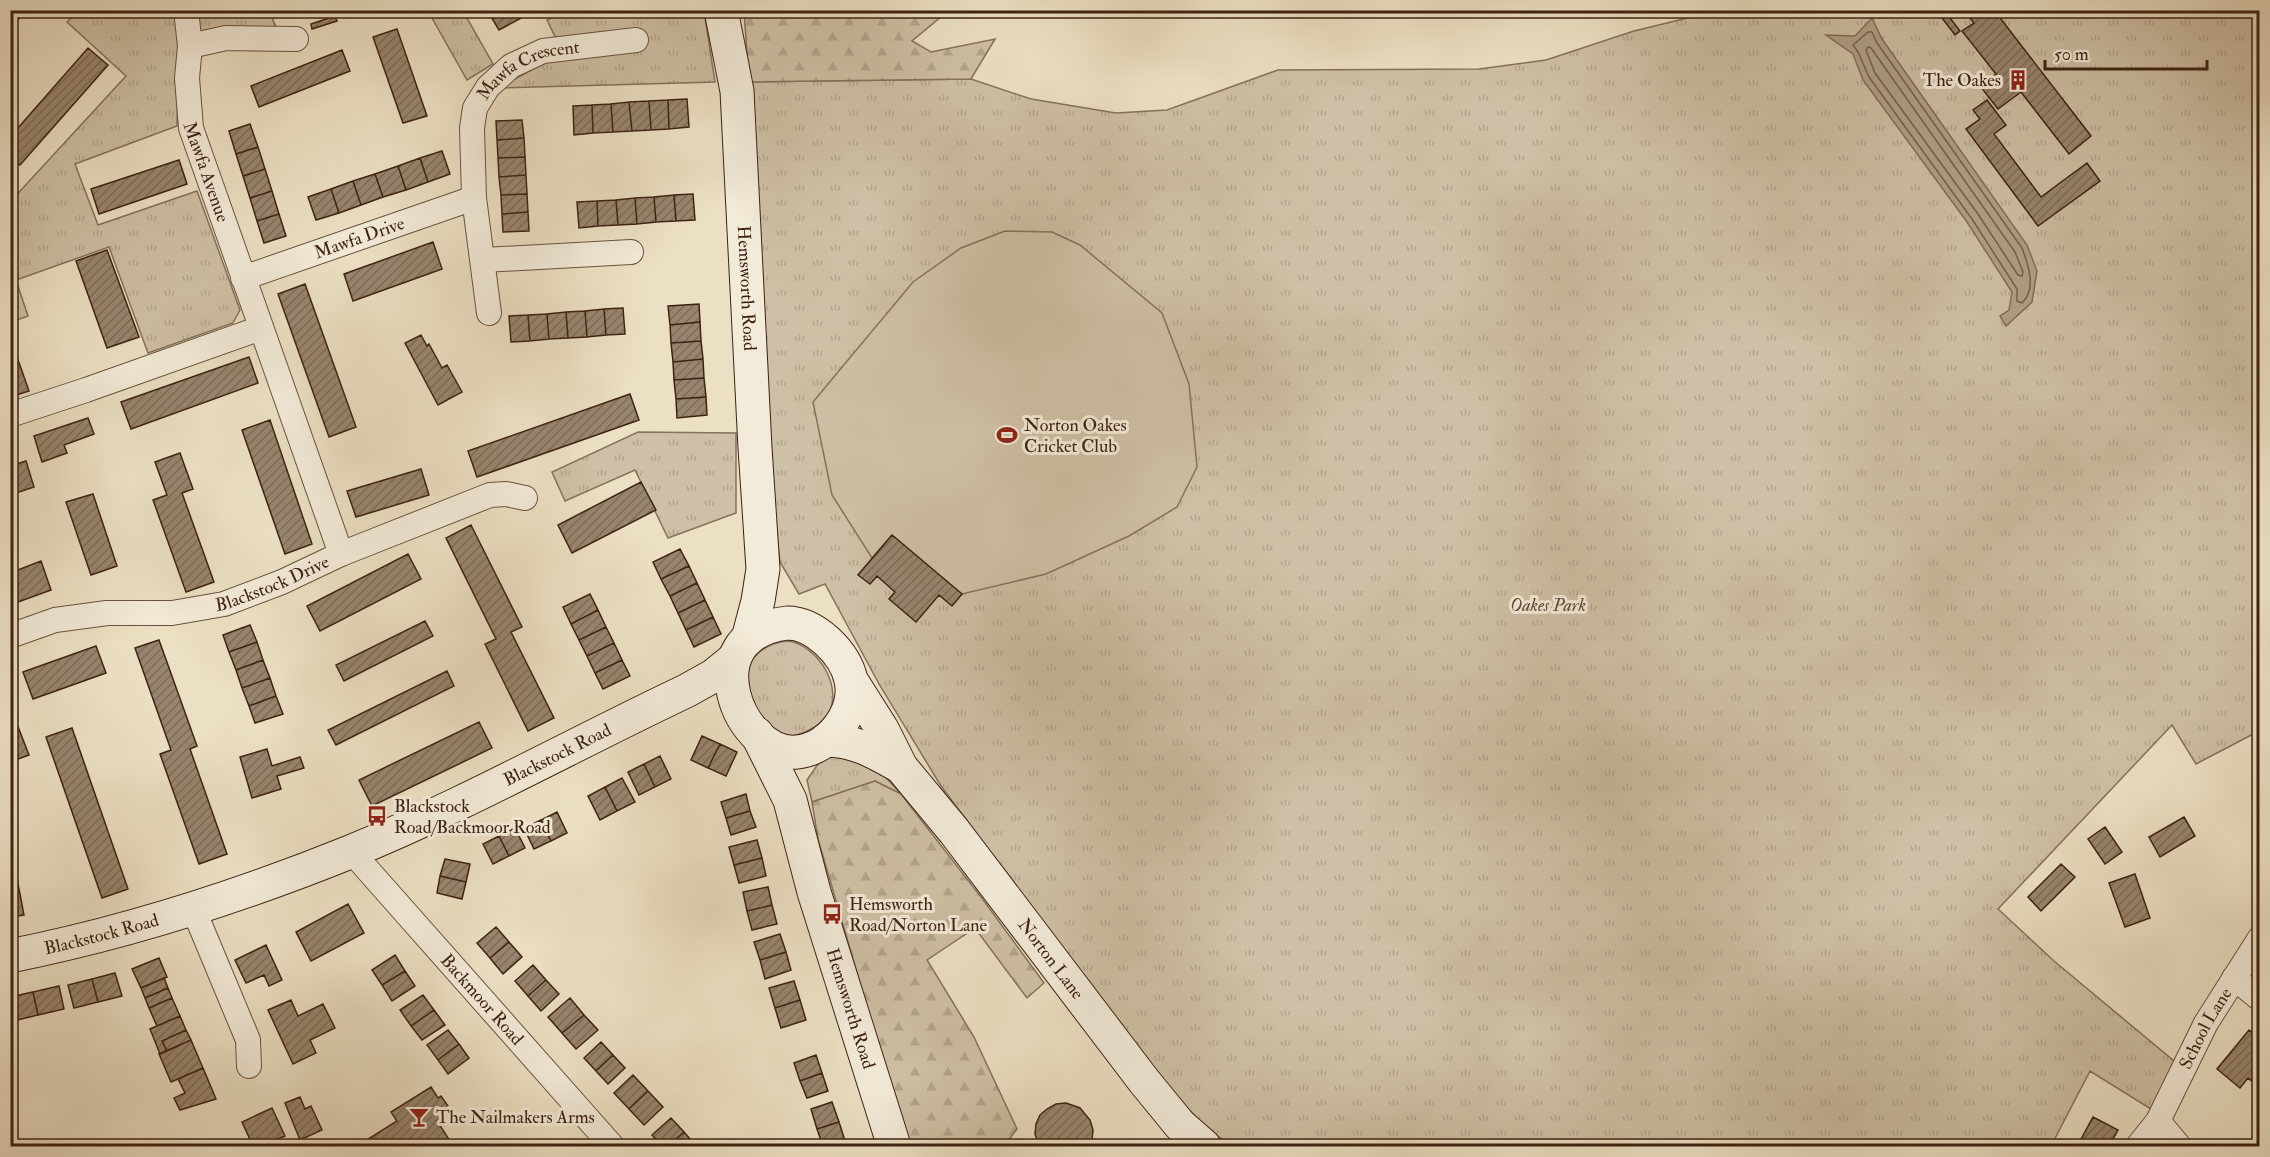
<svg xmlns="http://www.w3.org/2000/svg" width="2270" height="1157" font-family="'IM FELL Double Pica',serif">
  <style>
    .grass { fill: url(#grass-tufts); stroke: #86715c; stroke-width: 1.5 }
    .forest { fill: url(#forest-firs); stroke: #86715c; stroke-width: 1.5 }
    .pitch { fill: #cec0a6; stroke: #86715c; stroke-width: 1.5 }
    .water { fill: #b09f87; stroke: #826d58; stroke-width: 1.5 }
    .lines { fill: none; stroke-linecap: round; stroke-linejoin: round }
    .shore { stroke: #76604c; stroke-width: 1.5 }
    .building { fill: url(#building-hatch); stroke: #3d2212; stroke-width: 1.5 }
    .street-casing { stroke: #69523e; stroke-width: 26 }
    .secondary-casing { stroke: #3d2212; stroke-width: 35 }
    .street { stroke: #f3ebd9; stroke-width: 24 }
    .secondary { stroke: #f3ebd9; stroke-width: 33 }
    .labels { text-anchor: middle; stroke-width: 6; stroke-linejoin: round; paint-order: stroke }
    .street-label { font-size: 18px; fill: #3d2212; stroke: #f3ebd9 }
    .poi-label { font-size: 18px; fill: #3d2212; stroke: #f3ebd9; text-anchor: start }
    .park-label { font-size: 18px; font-style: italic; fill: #614a37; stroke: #f3ebd9 }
  </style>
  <defs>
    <pattern id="grass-tufts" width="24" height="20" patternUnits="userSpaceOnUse" patternTransform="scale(1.5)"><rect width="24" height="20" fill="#cec0a6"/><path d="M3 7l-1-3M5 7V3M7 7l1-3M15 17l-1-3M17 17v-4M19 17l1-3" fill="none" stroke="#b2a58e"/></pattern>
    <pattern id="forest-firs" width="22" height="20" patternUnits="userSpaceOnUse" patternTransform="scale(1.5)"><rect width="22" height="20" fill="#cec0a6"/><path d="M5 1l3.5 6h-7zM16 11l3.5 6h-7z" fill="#b2a58e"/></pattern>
    <pattern id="building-hatch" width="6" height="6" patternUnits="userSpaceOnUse" patternTransform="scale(1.5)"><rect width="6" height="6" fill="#98856f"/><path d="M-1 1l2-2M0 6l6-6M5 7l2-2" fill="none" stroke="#7d6c5a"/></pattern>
  </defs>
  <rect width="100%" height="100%" fill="#ece0c4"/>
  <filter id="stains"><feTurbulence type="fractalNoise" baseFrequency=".00333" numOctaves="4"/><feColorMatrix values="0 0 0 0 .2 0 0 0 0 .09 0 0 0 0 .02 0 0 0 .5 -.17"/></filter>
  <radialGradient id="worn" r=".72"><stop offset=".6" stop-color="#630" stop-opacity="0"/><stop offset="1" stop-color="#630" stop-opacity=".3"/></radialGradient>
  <path class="grass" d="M79 11H269L276 27 179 42 177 126 75 164 98 225 197 191 240 310 233 323 148 353 109 247 16 280 28 316 11 322 10 202 126 76 67 22Z
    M428 11H463L493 64 467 80Z
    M567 11H704L715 82 498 88 563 53 547 20Z
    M1716 11H2259V731L2196 764 2172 725 1998 909 2054 961 2180 1066 2154 1111 2090 1071 2051 1146H1233L1208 1130 1157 1075 941 786 879 684 825 584 799 594 780 562 766 434 749 82 971 79 1031 99 1116 113 1167 110 1278 70 1479 69 1546 60 1634 31Z
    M638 432 736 433V513L668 538 635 470 565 501 552 472Z
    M789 641C818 646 845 688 827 716 823 722 815 727 809 730 800 734 792 738 782 735 777 733 764 723 760 718 757 714 755 706 754 701 751 695 746 686 746 680 746 656 768 642 789 641Z
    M841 749 869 759 901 794 875 781 812 802 807 780 818 764Z"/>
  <path class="forest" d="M744 11H948L912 41 931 52 995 39 971 79 749 82Z
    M875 781 901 794 981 897 1044 983 1027 998 975 928 927 960 974 1037 1017 1129 1004 1146H910L877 1041 818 839 812 802Z"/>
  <path class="pitch" d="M1005 231 1052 232 1080 245 1162 313 1189 384 1197 467 1177 507 1129 536 1046 574 962 594 892 535 872 558 832 495 813 402 913 282 961 248Z"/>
  <path class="water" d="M1872 18 1882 39 2027 245 2037 271 2032 302 2006 326 2000 316 2009 310 2012 292 1967 222 1863 80 1853 54 1826 35 1855 36Z"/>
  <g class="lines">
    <path class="shore" d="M1868 32H1872L1877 43 2022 248C2028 264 2037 289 2022 303L2017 301V289L1972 219 1869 77 1858 52 1853 45Z
      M1868 47 1871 48 2015 252 2023 272 2022 276 2018 275 1978 214 1875 73 1866 50Z"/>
  </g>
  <path class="building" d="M10 10H28L10 27Z
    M327 10H335L333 11 337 21 312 29 311 24 329 18Z
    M487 10H522L525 16 499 30Z
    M1936 10H1944L1960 31 1955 35Z
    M1964 10H1994L2091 136 2069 154 2021 92 1998 109 1980 86 1996 74 1962 31 1974 23Z
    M397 29 427 116 403 123 373 37Z
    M88 48 108 65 20 165 10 157V137Z
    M342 50 350 71 259 107 251 86Z
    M687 99 689 127 669 129 668 100Z
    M668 100 669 129 651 130 649 101Z
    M1987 100 2006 125 1994 134 2041 197 2087 163 2100 181 2038 226 1966 129 1980 119 1973 110Z
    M649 101 651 130 632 131 629 102Z
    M629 102 632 131 613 132 611 104Z
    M611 104 613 132 593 133 592 105Z
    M592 105 593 133 574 135 573 106Z
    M522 120 524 138 497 140 496 121Z
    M250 124 258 147 236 154 229 131Z
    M524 138 525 157 498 158 497 140Z
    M258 147 265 169 243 176 236 154Z
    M442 151 450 174 428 182 420 158Z
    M525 157 526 175 499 177 498 158Z
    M420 158 428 182 406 190 398 166Z
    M179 160 187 184 99 214 91 189Z
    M398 166 406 190 383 197 375 174Z
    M265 169 272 191 250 198 243 176Z
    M375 174 383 197 361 205 353 181Z
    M526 175 527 194 501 195 499 177Z
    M353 181 361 205 339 213 331 189Z
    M331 189 339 213 316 220 308 197Z
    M272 191 279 214 257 221 250 198Z
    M527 194 528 212 502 214 501 195Z
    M693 194 695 220 676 221 674 195Z
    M674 195 676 221 656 222 654 197Z
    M654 197 656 222 637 224 635 198Z
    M635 198 637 224 618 225 616 200Z
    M616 200 618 225 598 226 597 201Z
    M597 201 598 226 579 228 577 202Z
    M528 212 529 231 503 232 502 214Z
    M279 214 286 236 264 243 257 221Z
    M433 242 442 269 353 301 344 274Z
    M107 250 139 337 107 348 76 261Z
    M305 284 356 427 329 437 278 294Z
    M699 304 700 322 670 325 668 306Z
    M623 308 625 334 606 335 604 309Z
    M604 309 606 335 587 337 585 311Z
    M585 311 587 337 568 338 566 312Z
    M566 312 568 338 549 339 547 314Z
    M547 314 549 339 530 341 528 315Z
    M528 315 530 341 511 342 509 316Z
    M700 322 701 341 671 343 670 325Z
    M421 335 427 346 429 344 442 368 447 365 462 392 438 405 405 343Z
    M10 337 29 391 10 397Z
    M701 341 703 359 673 362 671 343Z
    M249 357 258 383 131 429 121 402Z
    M703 359 704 378 674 380 673 362Z
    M704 378 706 397 676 399 674 380Z
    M630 394 639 420 477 477 468 451Z
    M706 397 707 415 677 418 676 399Z
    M88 418 94 434 64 445 67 453 42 462 34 436Z
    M270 420 312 544 285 554 242 430Z
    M180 453 193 489 182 493 214 582 186 592 153 500 167 495 155 462Z
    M26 461 34 487 10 495V466Z
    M421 469 429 495 356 517 347 491Z
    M641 482 656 510 572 553 558 525Z
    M93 494 117 566 91 575 66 502Z
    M471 525 522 627 511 632 554 718 528 731 485 644 496 639 446 538Z
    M892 535 962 594 952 606 939 595 916 622 889 599 895 592 877 576 870 584 858 575Z
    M680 549 689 566 661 579 653 562Z
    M408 554 421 579 320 631 307 606Z
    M41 561 51 590 10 605V573Z
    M689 566 697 583 670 596 661 579Z
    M697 583 705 600 678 613 670 596Z
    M590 594 598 610 571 624 563 607Z
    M705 600 713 617 686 630 678 613Z
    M598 610 606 627 579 640 571 624Z
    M713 617 721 634 694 647 686 630Z
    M425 621 433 636 344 681 336 665Z
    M250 625 257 642 229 652 223 635Z
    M606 627 614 643 587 656 579 640Z
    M159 640 197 746 190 749 227 854 199 864 160 754 171 750 135 648Z
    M257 642 263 660 236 670 229 652Z
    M614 643 622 660 595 673 587 656Z
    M96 646 106 673 33 699 23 672Z
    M263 660 270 678 242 688 236 670Z
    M622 660 630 676 603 689 595 673Z
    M447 671 454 686 336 745 328 730Z
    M270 678 276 696 249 706 242 688Z
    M276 696 283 714 255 723 249 706Z
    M10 706 29 755 10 762Z
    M479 722 492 748 372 806 359 780Z
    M72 728 128 889 102 898 46 737Z
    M702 736 720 744 708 768 691 760Z
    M720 744 737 752 726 776 708 768Z
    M267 749 272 766 300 757 304 768 277 776 281 789 252 798 240 757Z
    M660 756 671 779 655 787 644 764Z
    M644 764 655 787 639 795 628 772Z
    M622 778 635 802 617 811 605 787Z
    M605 787 617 811 600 820 588 796Z
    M746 794 750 811 726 818 721 802Z
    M750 811 756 827 731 835 726 818Z
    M557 812 567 833 551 841 541 820Z
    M2184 817 2195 836 2160 857 2149 837Z
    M541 820 551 841 534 849 524 828Z
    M2105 827 2122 852 2105 864 2088 839Z
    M515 828 525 848 509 856 499 836Z
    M499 836 509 856 493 864 483 844Z
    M757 840 762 858 734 865 729 847Z
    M10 842 24 915 10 917Z
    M762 858 766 876 739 883 734 865Z
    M445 859 470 864 466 882 440 876Z
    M2061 864 2075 877 2041 911 2028 897Z
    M2135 874 2150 918 2125 927 2109 883Z
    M440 876 466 882 462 899 437 893Z
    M768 887 772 905 747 911 743 892Z
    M348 904 364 933 311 961 296 932Z
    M772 905 777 924 752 930 747 911Z
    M496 927 509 942 490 958 477 943Z
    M780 934 786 952 760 960 754 942Z
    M509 942 522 957 503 974 490 958Z
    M266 945 282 980 269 986 264 975 246 983 235 960Z
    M786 952 791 970 765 979 760 960Z
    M395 955 405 971 382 985 372 970Z
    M159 958 167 977 141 988 132 969Z
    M533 965 546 980 528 996 515 981Z
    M405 971 415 986 392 1001 382 985Z
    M115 973 122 996 98 1002 92 979Z
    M164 978 168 988 145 998 141 988Z
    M92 979 98 1002 74 1008 68 985Z
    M546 980 559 994 541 1011 528 996Z
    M794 981 800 1000 775 1008 769 988Z
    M59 986 64 1009 38 1015 33 992Z
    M168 988 172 998 149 1008 145 998Z
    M33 992 38 1015 13 1021 10 997Z
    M423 995 434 1010 411 1026 400 1010Z
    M172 998 180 1016 157 1026 149 1008Z
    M570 998 584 1015 562 1033 548 1017Z
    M291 1000 298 1016 323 1004 335 1028 310 1040 316 1053 293 1064 268 1010Z
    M800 1000 806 1020 781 1028 775 1008Z
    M434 1010 445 1025 422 1040 411 1026Z
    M584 1015 598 1030 576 1049 562 1033Z
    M180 1016 186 1030 162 1041 167 1051 160 1054 150 1029Z
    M186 1030 191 1040 167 1051 162 1041Z
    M448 1030 459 1044 438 1060 427 1045Z
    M2249 1030 2260 1039V1088L2248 1078 2240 1088 2217 1069Z
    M191 1040 203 1068 171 1082 159 1054Z
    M601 1042 613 1055 596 1071 584 1058Z
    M459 1044 469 1058 448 1074 438 1060Z
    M613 1055 625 1068 608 1084 596 1071Z
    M816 1055 822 1073 800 1081 794 1063Z
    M203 1068 216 1099 180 1110 174 1098 185 1093 178 1079Z
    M822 1073 828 1091 807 1098 800 1081Z
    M633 1075 648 1091 629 1109 614 1093Z
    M431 1087 438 1098 441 1096 448 1106 444 1109 448 1114 437 1121 450 1141 441 1146H368L365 1141 397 1121 391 1112Z
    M648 1091 663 1107 644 1125 629 1109Z
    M300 1097 305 1109 311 1106 322 1130 300 1140 285 1103Z
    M832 1102 839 1122 817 1129 811 1109Z
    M1066 1103 1080 1108 1090 1120 1093 1130 1092 1140 1088 1146H1039L1035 1134 1036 1124 1040 1115 1047 1109 1056 1104Z
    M272 1108 285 1136 260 1146H253L242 1122Z
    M2093 1117 2118 1130 2109 1146H2085L2079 1143Z
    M671 1118 684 1132 668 1146H662L652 1135Z
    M839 1122 845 1141 823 1146 817 1129Z
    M684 1132 696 1146H668Z"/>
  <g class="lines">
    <g class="street-casing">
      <g id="street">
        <path id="s1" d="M186 10 190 46 187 78 191 128 341 554"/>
        <path d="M190 46 226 38 296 39"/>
        <path d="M484 260 631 252"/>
        <path id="s2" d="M243 278 474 198"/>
        <path id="s3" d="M489 313 474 198 472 128 475 108 488 87 511 66 543 51 636 40"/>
        <path d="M10 415 86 390 261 328"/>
        <path id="s4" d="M10 636 55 620 107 613H172L224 604 282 582 341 554 490 495 506 494 525 498"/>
        <path id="s5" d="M351 851 612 1146"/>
        <path d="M193 908 248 1040 249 1066"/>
        <path d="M2234 978 2260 999"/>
        <path d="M2158 1121 2179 1146"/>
        <path id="s6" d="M2138 1146 2158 1121 2206 1023 2260 938"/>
      </g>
    </g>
    <g class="secondary-casing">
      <g id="secondary">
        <path id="s7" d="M721 10 737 91 755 448 763 569 758 601 748 639"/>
        <path d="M787 623C815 623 845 653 851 680 858 713 829 749 797 752 740 758 689 635 787 623Z"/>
        <path id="s8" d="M851 680 882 729 901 767 954 831 1144 1081 1180 1125 1204 1146"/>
        <path id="s9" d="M757 734 790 800 814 892 894 1146"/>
        <path d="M826 740C855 740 876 753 901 767"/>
        <path id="s10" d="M10 956C126 933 241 896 350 852 465 805 574 744 686 691L713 676 734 659"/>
      </g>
    </g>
    <use href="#street" class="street"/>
    <use href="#secondary" class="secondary"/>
  </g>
  <defs>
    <g id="building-bare" transform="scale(1.62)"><path d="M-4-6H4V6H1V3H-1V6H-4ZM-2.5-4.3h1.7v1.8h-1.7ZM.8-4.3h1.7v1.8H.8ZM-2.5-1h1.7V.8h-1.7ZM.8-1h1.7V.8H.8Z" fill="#8f2418" stroke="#f3ebd9" stroke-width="2.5" paint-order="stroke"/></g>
    <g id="stadium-bare" transform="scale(1.62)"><path d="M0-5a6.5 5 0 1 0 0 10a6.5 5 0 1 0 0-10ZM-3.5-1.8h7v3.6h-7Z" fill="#8f2418" stroke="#f3ebd9" stroke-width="2.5" paint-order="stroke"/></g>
    <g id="bus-bare" transform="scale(1.62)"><path d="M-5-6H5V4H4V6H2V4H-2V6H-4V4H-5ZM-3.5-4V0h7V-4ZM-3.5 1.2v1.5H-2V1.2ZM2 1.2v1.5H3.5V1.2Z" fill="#8f2418" stroke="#f3ebd9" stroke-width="2.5" paint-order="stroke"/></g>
    <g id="bar-bare" transform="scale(1.62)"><path d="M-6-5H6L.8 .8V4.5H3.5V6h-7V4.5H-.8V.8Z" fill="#8f2418" stroke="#f3ebd9" stroke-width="2.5" paint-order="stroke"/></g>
  </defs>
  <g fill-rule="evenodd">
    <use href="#building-bare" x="2018" y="80"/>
    <use href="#stadium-bare" x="1007" y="435"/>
    <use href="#bus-bare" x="377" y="816"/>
    <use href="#bus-bare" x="832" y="914"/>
    <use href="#bar-bare" x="419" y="1117"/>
  </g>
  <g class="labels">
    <g class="street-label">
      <text dy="6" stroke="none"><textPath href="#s3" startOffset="276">Mawfa Crescent</textPath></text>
      <text dy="6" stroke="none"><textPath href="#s1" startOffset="165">Mawfa Avenue</textPath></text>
      <text dy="6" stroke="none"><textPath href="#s2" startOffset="123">Mawfa Drive</textPath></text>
      <text dy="6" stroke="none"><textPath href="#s7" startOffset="280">Hemsworth Road</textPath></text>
      <text dy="6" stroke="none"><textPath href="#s4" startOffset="270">Blackstock Drive</textPath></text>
      <text dy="6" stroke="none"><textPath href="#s10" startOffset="585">Blackstock Road</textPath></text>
      <text dy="6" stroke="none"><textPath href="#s10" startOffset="94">Blackstock Road</textPath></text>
      <text dy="6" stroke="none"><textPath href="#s8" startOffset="344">Norton Lane</textPath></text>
      <text dy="6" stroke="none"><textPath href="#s5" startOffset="198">Backmoor Road</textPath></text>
      <text dy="6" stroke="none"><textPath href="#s9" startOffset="291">Hemsworth Road</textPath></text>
      <text dy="6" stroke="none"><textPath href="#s6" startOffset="136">School Lane</textPath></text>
    </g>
    <g class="poi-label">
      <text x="2001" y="86" text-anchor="end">The Oakes</text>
      <text x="1024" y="431">Norton Oakes<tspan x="1024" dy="21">Cricket Club</tspan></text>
      <text x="394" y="812">Blackstock<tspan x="394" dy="21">Road/Backmoor Road</tspan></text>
      <text x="849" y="910">Hemsworth<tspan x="849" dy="21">Road/Norton Lane</tspan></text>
      <text x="436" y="1123">The Nailmakers Arms</text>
    </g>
    <g class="park-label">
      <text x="1548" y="611">Oakes Park</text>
    </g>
  </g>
  <rect width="2270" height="1157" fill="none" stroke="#ece0c4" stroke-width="36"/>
  <rect x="12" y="12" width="2246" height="1133" fill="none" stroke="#3d2212" stroke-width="3"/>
  <rect x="18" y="18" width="2234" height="1121" fill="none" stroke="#3d2212" stroke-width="1.5"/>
  <path d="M2045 60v9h162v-9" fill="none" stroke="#3d2212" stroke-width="3"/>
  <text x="2054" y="60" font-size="18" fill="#3d2212" stroke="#f3ebd9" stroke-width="4.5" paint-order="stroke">50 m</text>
  <rect width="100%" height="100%" filter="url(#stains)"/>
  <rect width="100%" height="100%" fill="url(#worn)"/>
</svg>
